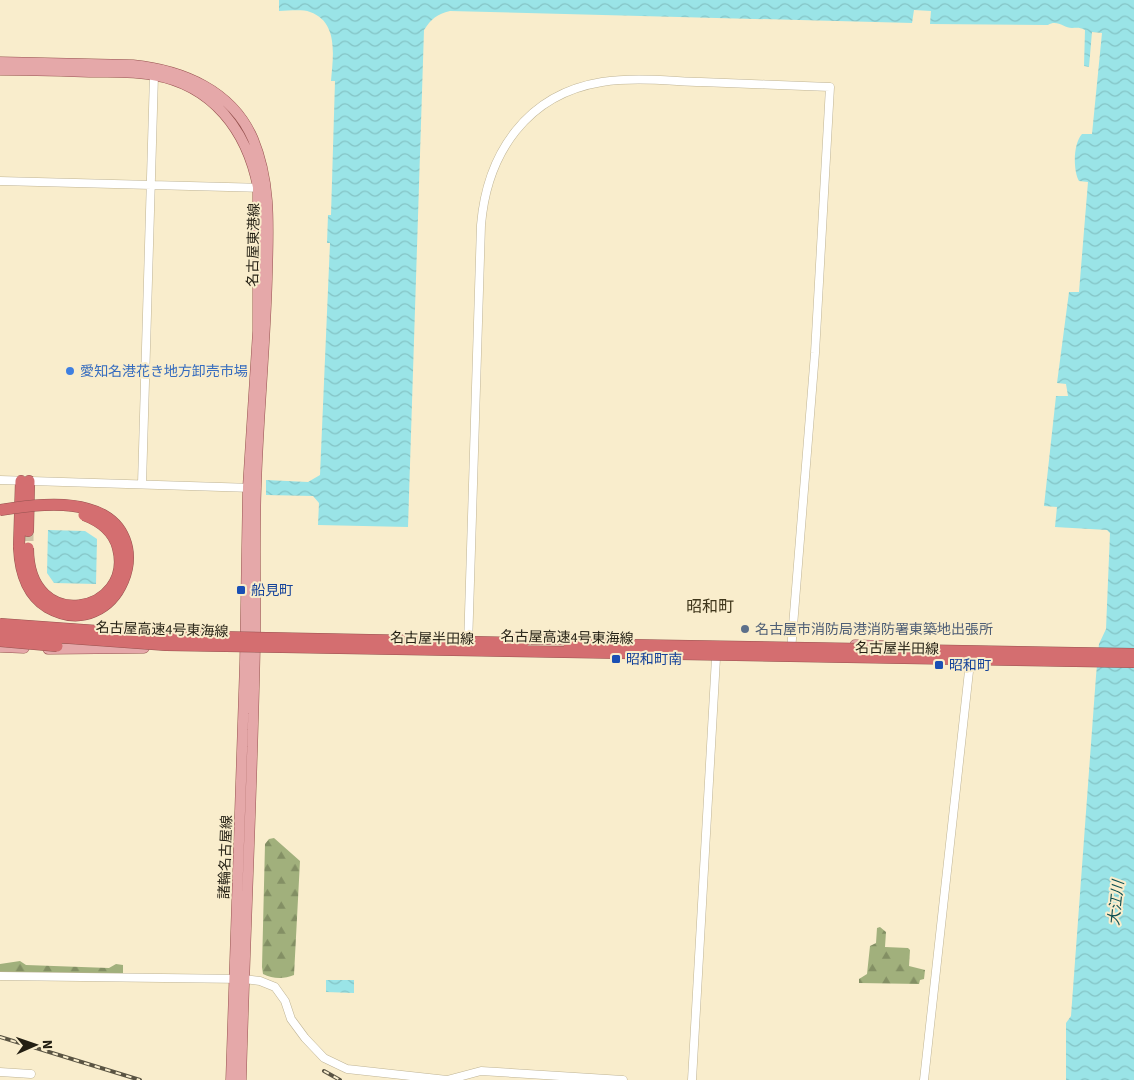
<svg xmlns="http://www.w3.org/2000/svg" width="1134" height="1080" font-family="'Source Sans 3','Noto Sans JP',sans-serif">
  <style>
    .forest { fill: url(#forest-firs) }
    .water { fill: url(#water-waves) }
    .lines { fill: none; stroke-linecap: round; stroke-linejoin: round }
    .highway-tunnel { stroke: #cec4a7; stroke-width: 11; stroke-dasharray: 11 5.5; stroke-linecap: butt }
    .minor-casing { stroke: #bfb495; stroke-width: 9 }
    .major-casing { stroke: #96524f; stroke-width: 11 }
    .highway-casing { stroke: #96524f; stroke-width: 12 }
    .minor { stroke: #fff; stroke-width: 8 }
    .major { stroke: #e5a8a9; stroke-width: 10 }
    .highway { stroke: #d46e70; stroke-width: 11 }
    .rail-casing { stroke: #5a5443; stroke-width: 4 }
    .rail { stroke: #f9edcc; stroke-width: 2; stroke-dasharray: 5.5; stroke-linecap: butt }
    .highway-bridge-casing { stroke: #96524f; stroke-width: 12; stroke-linecap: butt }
    .highway-bridge { stroke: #d46e70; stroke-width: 11 }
    .shop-dot { fill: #3f7fe0; stroke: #f9edcc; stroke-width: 2 }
    .transit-dot { fill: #1a4fb4; stroke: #f9edcc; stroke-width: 2 }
    .service-dot { fill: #5c6f8a; stroke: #f9edcc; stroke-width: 2 }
    .labels { text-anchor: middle; stroke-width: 4; stroke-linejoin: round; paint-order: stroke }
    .street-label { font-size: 14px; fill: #231f13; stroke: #f9edcc }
    .shop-label { font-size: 14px; fill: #366cbe; stroke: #f9edcc; text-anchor: start }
    .transit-label { font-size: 14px; fill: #164399; stroke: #f9edcc; text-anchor: start }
    .service-label { font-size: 14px; fill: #4e5e75; stroke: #f9edcc; text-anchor: start }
    .water-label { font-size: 15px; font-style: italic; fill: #0e5053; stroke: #f9edcc }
    .quarter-label { font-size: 16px; fill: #3f361b; stroke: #f9edcc }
  </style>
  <defs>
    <pattern id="forest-firs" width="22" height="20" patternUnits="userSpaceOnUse" patternTransform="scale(1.25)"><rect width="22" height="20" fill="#a1b07c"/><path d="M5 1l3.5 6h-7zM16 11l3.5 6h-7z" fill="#838f64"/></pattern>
    <pattern id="water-waves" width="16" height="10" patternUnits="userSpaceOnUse" patternTransform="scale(1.25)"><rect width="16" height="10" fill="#9ae4e7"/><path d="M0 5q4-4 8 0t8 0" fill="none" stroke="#84c3c5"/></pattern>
  </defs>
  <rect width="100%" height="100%" fill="#f9edcc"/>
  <path class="forest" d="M274 838 300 861 294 975C284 979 273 979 263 974L262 967 265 844 269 839Z
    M880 927 886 932 885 947 908 948 910 950 909 966 925 970 924 979 920 980 919 984 859 983V979L867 974 870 946 876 943 877 928Z
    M20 961 26 965 109 968 116 964 123 965V976L0 973V964Z"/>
  <path class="water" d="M279 0H1134V1080H1066V1023L1071 1016 1096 676 1099 644 1106 629 1110 533 1107 530 1055 527 1057 507 1044 506 1056 396H1068L1066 384 1057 383 1069 292H1079L1088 182 1079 181C1073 170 1073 144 1082 134H1092L1102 33 1092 32 1089 67 1084 66 1085 30C1079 27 1077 28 1072 28 1064 28 1057 19 1048 25L930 24 931 11 914 10 912 23 450 11C437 14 431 19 424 30L408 527 318 525 319 503 313 496 266 495V480L308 482 320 475 330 243H327L328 215H331L335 81H331C333 57 339 22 310 12 302 9 288 11 279 11Z
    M48 530 85 531 97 539 96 584 54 583 47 573Z
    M326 980H354V993L326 992Z"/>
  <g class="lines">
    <path class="highway-tunnel" d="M28 541V531"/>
    <g class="minor-casing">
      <path id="minor" d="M0 181 263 188
        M0 480 253 488
        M142 484 154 75
        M468 646 481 225C487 153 527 94 602 82 634 77 669 81 701 82 744 84 787 85 830 87L815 353 791 651
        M0 976 244 979 260 981 275 987 285 1001 291 1019 305 1038 324 1058 347 1069 447 1080 481 1071 623 1080
        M0 1072 31 1074
        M692 1080 716 658
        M924 1080 970 662"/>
    </g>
    <g class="major-casing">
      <path id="major" d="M0 62 133 65C182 70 232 90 253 139 272 185 268 231 267 279 265 349 258 418 256 487 254 540 256 594 255 647 252 791 245 936 241 1080
        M0 70C31 70 61 71 92 72 112 72 133 71 153 75 213 85 247 131 258 187V331L248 487 245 662 231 1080
        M515 639 578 640
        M855 645 916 647
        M0 647 24 648
        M48 649 144 648"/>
    </g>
    <g class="highway-casing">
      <path id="highway" d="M28 531 29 481
        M19 547 21 481"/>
    </g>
    <use href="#minor" class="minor"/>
    <use href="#major" class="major"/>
    <use href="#highway" class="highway"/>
    <g class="rail-casing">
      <path id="rail" d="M0 1037 140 1080
        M324 1071 340 1080"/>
    </g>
    <use href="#rail" class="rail"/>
    <g class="highway-bridge-casing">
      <path id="highway-bridge" d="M0 510C27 506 61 501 88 509 166 530 117 647 47 607 26 594 20 571 19 547
        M28 548C28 636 135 613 118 548 114 532 100 521 84 515
        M0 624 167 636 523 643
        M0 633 166 645 1134 662
        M0 641 57 646
        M569 644 863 649
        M906 650 1134 654"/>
    </g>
    <use href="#highway-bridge" class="highway-bridge"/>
  </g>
  <circle class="shop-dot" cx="70" cy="371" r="5"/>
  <g class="transit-dot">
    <rect x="236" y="585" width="10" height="10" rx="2.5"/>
    <rect x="611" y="654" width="10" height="10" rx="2.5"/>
    <rect x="934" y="660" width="10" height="10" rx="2.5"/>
  </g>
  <circle class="service-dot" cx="745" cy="629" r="5"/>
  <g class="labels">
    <g class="street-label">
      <text transform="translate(253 245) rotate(-89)" y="5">名古屋東港線</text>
      <text transform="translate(162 629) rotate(2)" y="5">名古屋高速4号東海線</text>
      <text transform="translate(567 637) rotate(1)" y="5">名古屋高速4号東海線</text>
      <text transform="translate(432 638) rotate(1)" y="5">名古屋半田線</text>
      <text transform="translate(897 648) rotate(1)" y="5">名古屋半田線</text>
      <text transform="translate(225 857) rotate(-88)" y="5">諸輪名古屋線</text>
    </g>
    <g class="shop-label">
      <text x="80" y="376">愛知名港花き地方卸売市場</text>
    </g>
    <g class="transit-label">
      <text x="251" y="595">船見町</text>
      <text x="626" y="664">昭和町南</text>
      <text x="949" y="670">昭和町</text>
    </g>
    <g class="service-label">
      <text x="755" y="634">名古屋市消防局港消防署東築地出張所</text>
    </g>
    <g class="water-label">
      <text transform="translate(1116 903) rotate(-84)" y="5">大江川</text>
    </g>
    <g class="quarter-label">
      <text x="710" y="612">昭和町</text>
    </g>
  </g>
  <g transform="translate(35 1045) rotate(88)" stroke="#f9edcc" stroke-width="4" paint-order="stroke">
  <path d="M0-4L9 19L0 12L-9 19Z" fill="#231f13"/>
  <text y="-8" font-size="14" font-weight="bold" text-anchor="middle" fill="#231f13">N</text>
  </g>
</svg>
